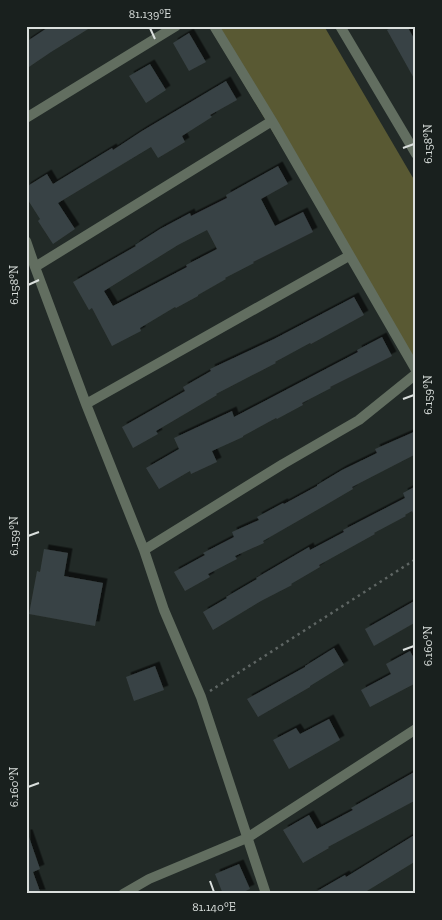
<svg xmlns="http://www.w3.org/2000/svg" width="442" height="920" font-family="'Zilla Slab',serif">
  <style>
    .forest { fill: #595933 }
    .building { fill: #394244; fill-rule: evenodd; filter: url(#shadow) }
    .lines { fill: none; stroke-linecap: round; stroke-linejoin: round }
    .path { stroke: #5f6664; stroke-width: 2.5; stroke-dasharray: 2.5 4; stroke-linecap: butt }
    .street { stroke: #626e60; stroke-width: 10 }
    .ticks { fill: none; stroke: #dadfdd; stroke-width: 2 }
    .neatline { fill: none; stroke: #dadfdd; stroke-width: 2 }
    .ticks-label { font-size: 12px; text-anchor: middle; fill: #dadfdd }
  </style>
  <defs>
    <filter id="shadow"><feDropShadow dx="4.5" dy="-4.5" stdDeviation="0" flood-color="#0009"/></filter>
  </defs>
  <rect width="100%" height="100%" fill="#222a27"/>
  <path class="forest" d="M209 26H324L416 183V356L410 360Z"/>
  <path class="building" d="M50 26H93L51 52 26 69V42Z
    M394 26H407L416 42V82L387 30Z
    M189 33 206 62 189 71 173 43Z
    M150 64 166 90 146 103 129 76Z
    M226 81 237 100 210 115 212 117 182 136 185 142 158 158 151 147 58 203 75 229 53 244 38 221 40 219 26 197V187L47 174 53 184 112 148 113 150 142 131Z
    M278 166 288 184 261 199 275 226 303 212 313 232 253 262 254 263 225 278 226 279 198 295V296L176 308 175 307 140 328 141 331 112 346 92 308 89 310 73 282 136 246 135 245 160 229 190 213 191 216 227 198 226 195ZM207 230 217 249 186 265 187 267 113 306 104 291 178 245Z
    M354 297 364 315 311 344 310 343 275 362 276 363 216 394 217 395 156 431 158 434 133 448 122 427 185 391 183 387 211 371 210 369 274 339Z
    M382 337 392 356 330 387 331 388 302 403 303 405 277 419 276 418 243 436V437L212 451 217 462 191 474 190 471 159 489 146 468 179 449 174 438 232 411 234 417 358 352 357 350Z
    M416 431V454L352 487 353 489 324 506 263 541 264 543 235 556 237 559 208 574 210 577 185 591 174 572 205 555 203 553 234 537 232 532 259 520 257 517 283 503 284 504 317 486V485L342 470 377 453 375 449Z
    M416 486V519L412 511 405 515 406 516 374 533 375 534 319 565 320 567 291 584 292 585 261 601 213 630 203 612 227 598 226 597 257 579 256 578 309 547 310 550 344 532 343 530 405 498 403 493Z
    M44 549 68 553 64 576 103 583 95 626 29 614 37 571 40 572Z
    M416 600V622L374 646 365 629Z
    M334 648 344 665 310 686V687L258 717 247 699 305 667V666Z
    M410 651 416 662V683L370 707 361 690 391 674 386 664Z
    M155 666 164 690 134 701 126 677Z
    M329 719 340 740 289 769 273 740 296 728 300 734Z
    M416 771V800L328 847 329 848 303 863 283 830 309 815 317 829 353 810 351 808Z
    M26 834H28L40 869 33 872 41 894H26Z
    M416 834V861L362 894H312L345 875 346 877Z
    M239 864 250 889 239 894H223L215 874Z"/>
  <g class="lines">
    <path class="path" d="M210 691 416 559"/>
    <path class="street" d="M214 26 272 121 416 370
      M340 26 416 154
      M26 118 176 26
      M26 241 35 267 86 404 144 550 164 610 201 697 266 894
      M35 267 272 121
      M86 404 349 256
      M144 550 283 464 359 420 416 374
      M123 894 149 879 247 838 416 729"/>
  </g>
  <path class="ticks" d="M150 28 155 39M403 148 414 144M28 285 39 280M403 399 414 395M28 536 39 532M403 650 414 646M28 787 39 783M210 881 214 892"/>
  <rect width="442" height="920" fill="none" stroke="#19201e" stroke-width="55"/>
  <rect x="28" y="28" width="386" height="864" class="neatline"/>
  <g class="ticks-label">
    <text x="150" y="18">81.139°E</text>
    <text transform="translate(428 144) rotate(-90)" y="4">6.158°N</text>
    <text transform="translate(14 285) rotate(-90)" y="4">6.158°N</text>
    <text transform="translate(428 395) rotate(-90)" y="4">6.159°N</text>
    <text transform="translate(14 536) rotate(-90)" y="4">6.159°N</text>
    <text transform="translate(428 646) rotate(-90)" y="4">6.160°N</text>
    <text transform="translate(14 787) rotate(-90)" y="4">6.160°N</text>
    <text x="214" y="911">81.140°E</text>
  </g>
</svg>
